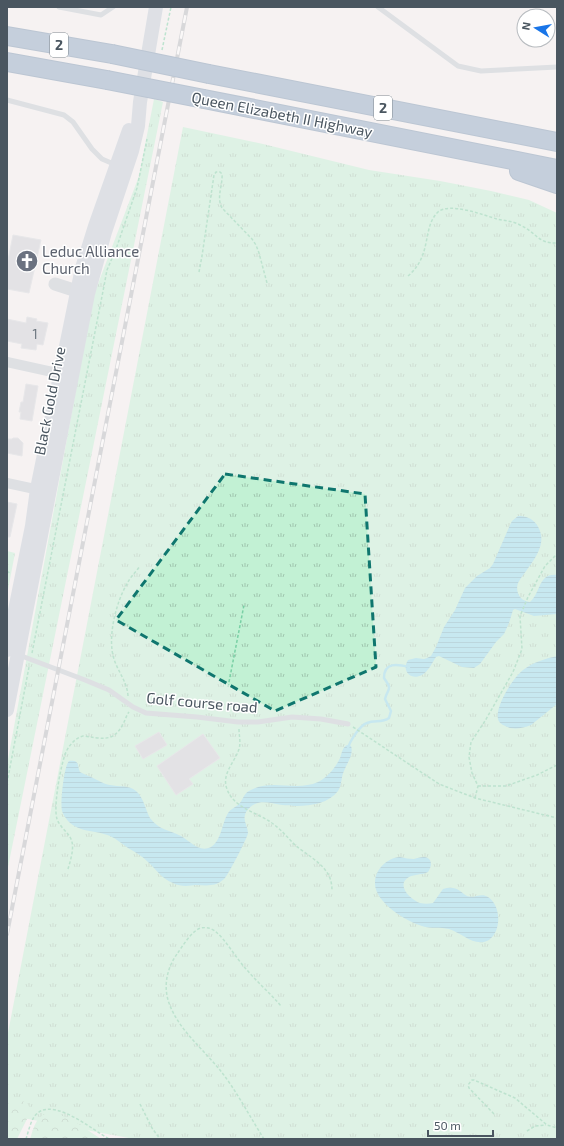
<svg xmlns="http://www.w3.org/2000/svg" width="564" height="1146" font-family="'Exo 2',sans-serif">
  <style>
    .grass { fill: url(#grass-tufts) }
    .forest { fill: url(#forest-crowns) }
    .water { fill: url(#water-rules) }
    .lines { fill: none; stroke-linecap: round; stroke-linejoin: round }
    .stream { stroke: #8fdbee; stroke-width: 2.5 }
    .building { fill: #cccfd5; stroke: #d6d9de }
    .motorway-casing { stroke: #7590ad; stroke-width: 20 }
    .path { stroke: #79d0a5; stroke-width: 1.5; stroke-dasharray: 3 2; stroke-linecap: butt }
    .service { stroke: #c0cad1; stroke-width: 5 }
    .minor { stroke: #c0cad1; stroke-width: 10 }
    .tertiary { stroke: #c0cad1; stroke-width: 13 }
    .secondary { stroke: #c0cbd6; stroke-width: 14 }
    .motorway { stroke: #8aa5c1; stroke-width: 18 }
    .rail-casing { stroke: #b4b8bd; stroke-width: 4 }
    .rail { stroke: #fff; stroke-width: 2.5; stroke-dasharray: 8; stroke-linecap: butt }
    .motorway-bridge-casing { stroke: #7590ad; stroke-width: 20; stroke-linecap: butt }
    .motorway-bridge { stroke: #8aa5c1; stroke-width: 18 }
    .marked { fill: none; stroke: #0f766e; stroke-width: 3; stroke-dasharray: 8 5; stroke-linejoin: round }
    .labels { text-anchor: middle; stroke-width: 3; stroke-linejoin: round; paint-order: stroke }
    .number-label { font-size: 13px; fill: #6a747d }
    .shield { fill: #fff; stroke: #808990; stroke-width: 1 }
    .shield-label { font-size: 14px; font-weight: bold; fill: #4a5660 }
    .street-label { font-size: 15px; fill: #4a5660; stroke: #fff }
    .worship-label { font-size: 15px; fill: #5b616d; stroke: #fff; text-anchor: start }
  </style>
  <defs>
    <pattern id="grass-tufts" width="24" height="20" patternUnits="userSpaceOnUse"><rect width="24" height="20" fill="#c2f1d4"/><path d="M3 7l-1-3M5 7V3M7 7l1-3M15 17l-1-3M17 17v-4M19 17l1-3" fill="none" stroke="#a0c6af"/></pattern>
    <pattern id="forest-crowns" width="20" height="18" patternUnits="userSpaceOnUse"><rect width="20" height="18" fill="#c2f1d4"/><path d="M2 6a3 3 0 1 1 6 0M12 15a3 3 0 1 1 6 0" fill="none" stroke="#a0c6af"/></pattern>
    <pattern id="water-rules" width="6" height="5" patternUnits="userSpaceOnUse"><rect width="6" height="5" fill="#8fdbee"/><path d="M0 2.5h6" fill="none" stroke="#77b4c4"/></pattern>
  </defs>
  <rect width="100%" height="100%" fill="#f5f2f2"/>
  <path class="grass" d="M154 99 163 102 7 872V765L93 297 139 176Z
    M183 127 263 144 369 170 440 181 491 191 529 200 557 213V1139H134L7 1115V1038Z
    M7 551 15 553 7 595Z"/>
  <path class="forest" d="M7 1095 27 1103 30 1108 29 1115 17 1139H7Z
    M48 1113C66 1113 86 1129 101 1139H30C34 1128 35 1117 48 1113Z"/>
  <path class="water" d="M518 516C526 516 532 518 537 525 551 546 528 566 518 583 515 592 520 601 530 602 541 593 538 573 557 575V614L534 616 515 609 513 610 509 623 504 634 496 642 480 664 474 668 462 667 439 656 436 657C432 663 428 672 422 675 411 681 401 671 408 660L416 658 424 659 427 658 431 656 436 647 444 627 455 610 465 588 477 576 490 568 493 564 510 525 512 521Z
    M557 656V704L531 725C524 728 517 729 510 728 505 726 499 724 498 719 495 706 513 678 523 670 534 662 544 659 557 656Z
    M347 745 351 746C354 754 347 763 344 771 341 777 342 785 338 791 326 807 299 807 282 805 273 804 263 800 255 804 251 806 246 810 245 815 243 821 248 827 248 833 247 839 229 873 225 878 221 882 216 885 211 885 206 886 201 885 196 885 188 886 181 887 173 883 162 879 156 869 148 862 142 856 135 852 128 848 122 844 117 839 110 836 97 830 79 833 68 821 66 818 63 815 62 811 60 803 64 766 69 761 80 759 77 766 80 772 83 774 87 775 91 777 98 780 103 784 110 785 119 787 129 785 136 791 144 798 145 809 150 818 159 830 169 830 181 836 190 841 199 853 211 847 221 841 222 824 227 815 230 809 234 808 238 805 243 801 243 794 249 791 270 778 296 792 318 782 327 778 336 767 340 758 342 753 342 748 347 745Z
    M400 857C405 858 409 859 414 859 417 858 420 857 424 857 433 858 432 866 428 872 422 875 415 874 409 877 395 885 411 900 420 903 424 904 429 904 433 903L443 889C449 887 455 887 460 891 463 893 465 895 467 896 474 899 481 892 488 897 501 905 502 931 489 940 475 948 462 933 449 929 440 927 431 929 422 926 407 922 374 902 375 883 375 869 387 858 400 857Z"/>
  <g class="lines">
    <path class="stream" d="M348 748C350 741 360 725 367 723 375 720 382 723 389 718L391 711 385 699C388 687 393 691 384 678 384 662 397 664 409 667"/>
  </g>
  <path class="building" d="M13 235 41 240 29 293 7 289V265Z
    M27 317 37 319 36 321 48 323 43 345 37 344 36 350 21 348 22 344 7 341V319L26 323Z
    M26 384 38 386 32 421 20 419 21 412H19L21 402H23Z
    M13 438H18L23 443 22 456 7 453V439H12Z
    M7 502 17 504 10 537H7Z
    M159 732 167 745 143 759 135 746Z
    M203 734 220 758 189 779 193 784 176 795 157 766Z"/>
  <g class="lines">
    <g class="motorway-casing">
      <path id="motorway" d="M7 36 112 54
        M7 62 107 80
        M209 74 557 142
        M204 99 557 169
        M519 171 557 184"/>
    </g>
    <path class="path" d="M162 50 171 7
      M199 272 202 256 214 175 216 172H220L222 174C223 185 216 197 222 208L252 239 256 245 259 253 267 283
      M408 276C415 270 420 263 423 254 428 241 427 222 438 212 450 202 483 215 497 219 505 221 513 221 520 225 536 232 538 244 557 243
      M7 571 11 574
      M32 653 104 286 107 270 116 249 137 188 147 139
      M228 687 244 605
      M128 696C127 681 118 672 114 659 107 638 116 602 127 584 130 577 136 572 140 566
      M353 727 439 784 475 798 557 818
      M239 729C239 736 241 742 239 749 235 762 221 774 227 789 233 807 255 812 269 821 280 828 287 837 296 846 306 854 321 862 328 874 331 879 332 885 332 891
      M7 783 29 667
      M478 786H506L537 775 557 765
      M475 798 478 786 472 773 469 757 471 742 485 721 513 672 522 649 520 616 528 597 545 566 557 554
      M68 869C70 862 74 850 72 842 70 833 60 828 57 819 53 807 61 761 67 750 71 743 76 738 83 736 101 738 112 743 122 726 125 721 126 716 129 712
      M140 1104 152 1128 160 1139
      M494 1114 469 1088 468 1085 472 1080H474L515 1098 547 1125 557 1128
      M527 1131 535 1126 546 1125
      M26 1139C29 1130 31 1117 39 1112 57 1100 93 1130 109 1139
      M264 1139C250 1117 236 1090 220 1070 203 1049 178 1029 169 1003 163 986 167 968 177 954 182 947 192 930 201 928 206 927 211 928 215 931 226 940 236 958 246 969 257 982 270 993 281 1006"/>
    <path class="service" d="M59 7 101 15 113 7
      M378 7 458 66 481 71 557 67
      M7 100 64 115 73 122 92 149 102 159 116 165
      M19 655 85 680 109 690 133 707 146 713 197 717 238 722H258L292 717 321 719 348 724"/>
    <path class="minor" d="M7 362 66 375
      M7 483 44 491"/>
    <path class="tertiary" d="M55 284 86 294"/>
    <path class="secondary" d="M7 650 32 526 37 489 82 268 95 226 129 130
      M7 710 88 294 105 232 132 151 138 126 140 102 156 7"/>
    <use href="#motorway" class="motorway"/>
    <g class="rail-casing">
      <path id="rail" d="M7 934 187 7"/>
    </g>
    <use href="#rail" class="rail"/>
    <g class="motorway-bridge-casing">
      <path id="motorway-bridge" d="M112 54 209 74
        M107 80 204 99"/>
    </g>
    <use href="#motorway-bridge" class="motorway-bridge"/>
  </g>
  <path d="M0 0H564V1146H0ZM225 474 365 494 376 667 275 711 116 620Z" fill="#f5f2f2" fill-opacity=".55" fill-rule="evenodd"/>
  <path class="marked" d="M225 474 365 494 376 667 275 711 116 620Z"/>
  <defs>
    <g id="church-disc" transform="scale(1.15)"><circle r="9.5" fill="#6b7280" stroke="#fff"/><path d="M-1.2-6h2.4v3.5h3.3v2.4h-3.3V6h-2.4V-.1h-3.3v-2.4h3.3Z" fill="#fff"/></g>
  </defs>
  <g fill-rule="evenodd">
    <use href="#church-disc" x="27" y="261"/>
  </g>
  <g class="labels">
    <g class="number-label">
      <text x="35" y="339">1</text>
    </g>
    <g class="shield">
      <rect x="50" y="33" width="18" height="24" rx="3"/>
      <rect x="374" y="96" width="18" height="24" rx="3"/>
    </g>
    <g class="shield-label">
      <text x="59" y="50">2</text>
      <text x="383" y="113">2</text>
    </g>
    <g class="street-label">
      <text transform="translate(282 115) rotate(11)" y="5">Queen Elizabeth II Highway</text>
      <text transform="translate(50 401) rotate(-79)" y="5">Black Gold Drive</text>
      <text transform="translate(202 703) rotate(5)" y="5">Golf course road</text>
    </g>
    <g class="worship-label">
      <text x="42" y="257">Leduc Alliance<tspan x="42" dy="17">Church</tspan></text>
    </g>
  </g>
  <rect width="564" height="1146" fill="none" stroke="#4a5660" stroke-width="16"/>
  <g transform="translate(536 28) rotate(281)"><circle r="19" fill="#ffffff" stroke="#b7bbbf"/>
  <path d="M0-3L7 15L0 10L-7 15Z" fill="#1975e8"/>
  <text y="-6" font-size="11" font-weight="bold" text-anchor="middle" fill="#4a5660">N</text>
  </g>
  <path d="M428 1130v6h65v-6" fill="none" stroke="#4a5660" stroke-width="2"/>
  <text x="434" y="1130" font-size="12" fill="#4a5660" stroke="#ffffff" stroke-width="3" paint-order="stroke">50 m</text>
</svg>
